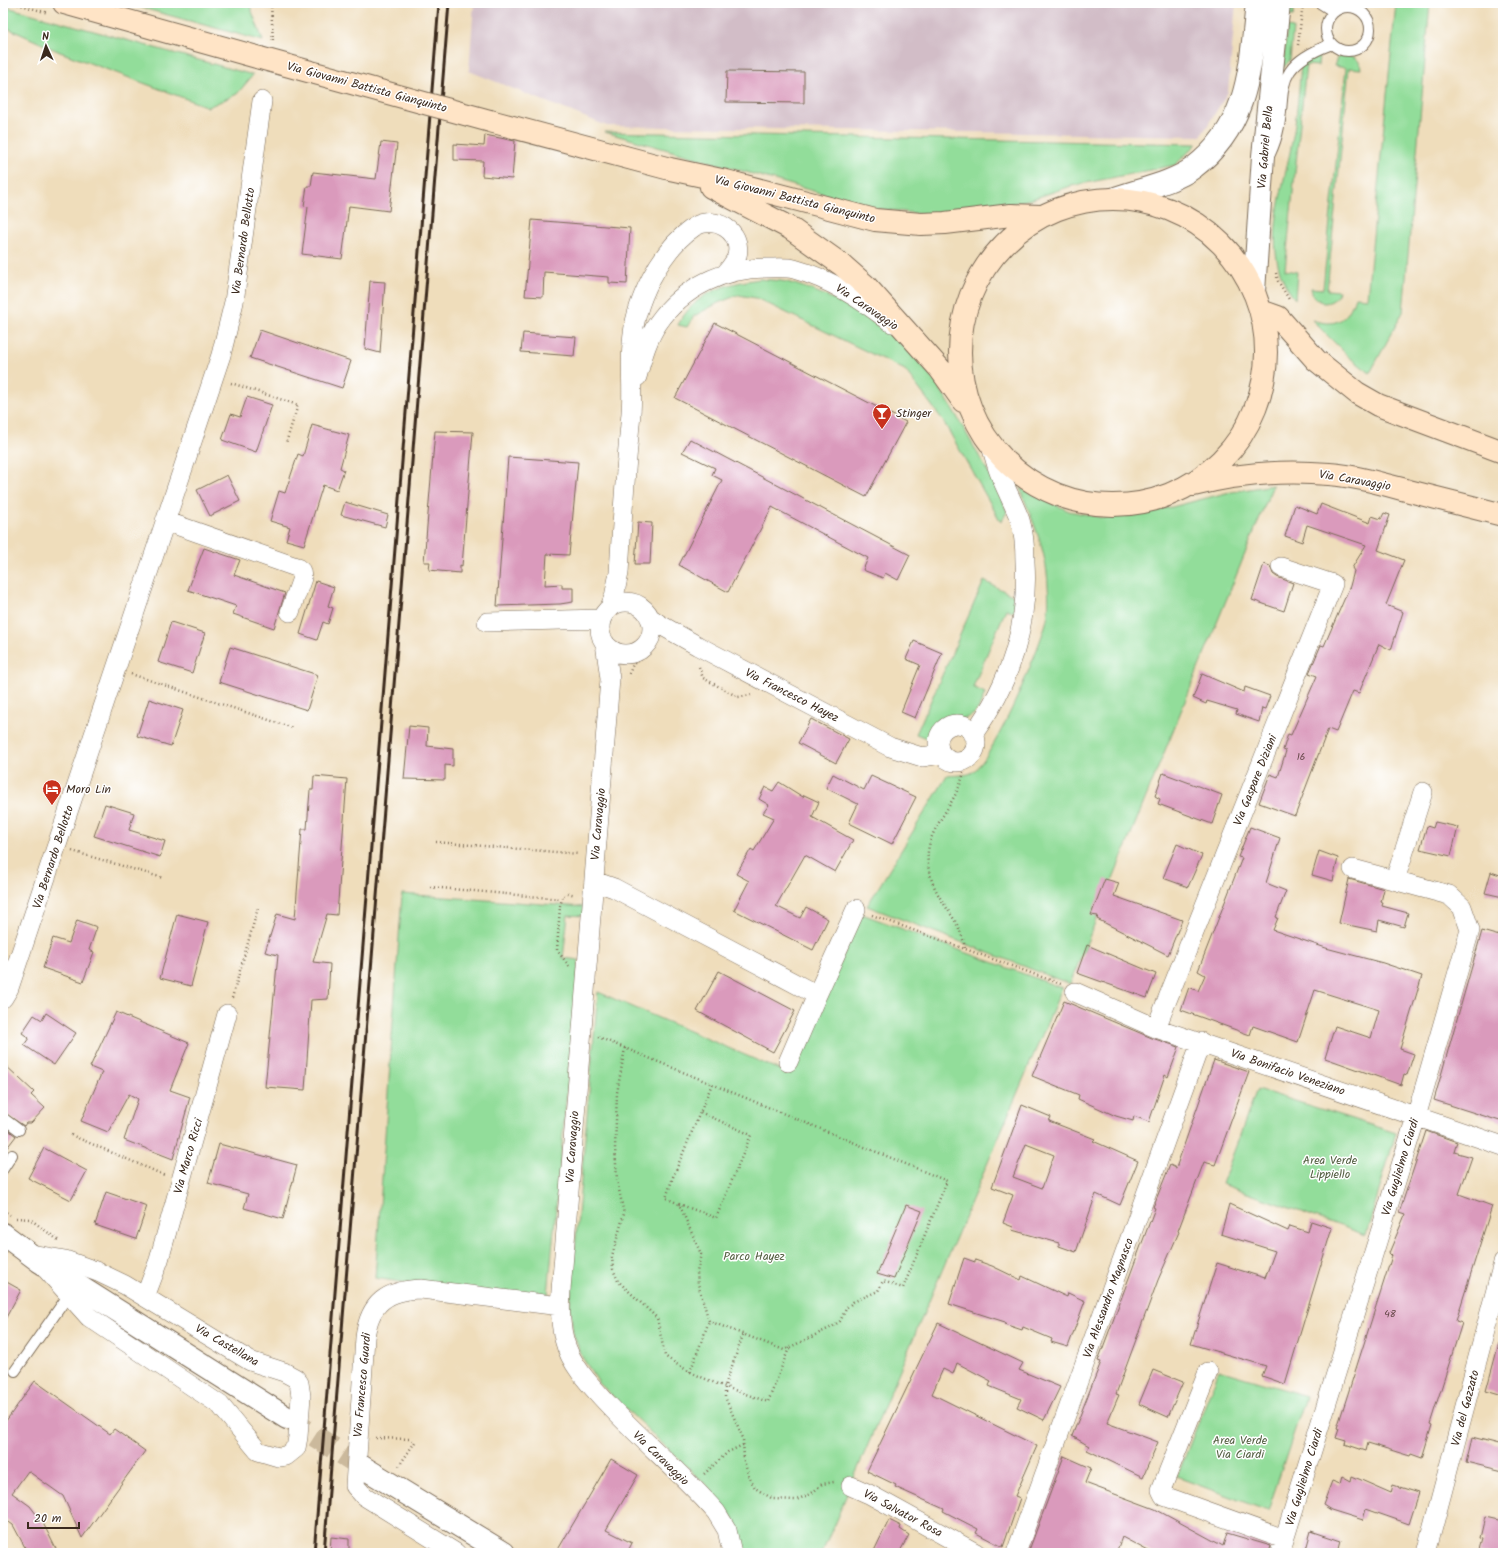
<svg xmlns="http://www.w3.org/2000/svg" width="1506" height="1556" font-family="Kalam,sans-serif">
  <style>
    .industrial { fill: #d2bdc7 }
    .green { fill: #92dd9a; stroke: #66845c }
    .building { fill: #da9abc; fill-rule: evenodd }
    .lines { fill: none; stroke-linecap: round; stroke-linejoin: round }
    .tertiary-tunnel { stroke: #cbb99c; stroke-width: 22; stroke-dasharray: 22 11; stroke-linecap: butt }
    .service-casing { stroke: #7a6955; stroke-width: 12 }
    .minor-casing { stroke: #7a6955; stroke-width: 20 }
    .tertiary-casing { stroke: #7a6955; stroke-width: 24 }
    .secondary-casing { stroke: #7a6955; stroke-width: 24 }
    .path { stroke: #7a6955; stroke-width: 2.5; stroke-dasharray: 1 3; stroke-linecap: butt }
    .service { stroke: #fff; stroke-width: 10 }
    .minor { stroke: #fff; stroke-width: 19 }
    .tertiary { stroke: #fff; stroke-width: 22 }
    .secondary { stroke: #ffe4c6; stroke-width: 22 }
    .rail { stroke: #3b2a1e; stroke-width: 3 }
    .secondary-bridge-casing { stroke: #7a6955; stroke-width: 24; stroke-linecap: butt }
    .secondary-bridge { stroke: #ffe4c6; stroke-width: 22 }
    .labels { text-anchor: middle; stroke-width: 3; stroke-linejoin: round; paint-order: stroke }
    .number-label { font-size: 10px; fill: #634646 }
    .street-label { font-size: 12px; fill: #3b2a1e; stroke: #fff }
    .poi-label { font-size: 12px; fill: #3b2a1e; stroke: #fff; text-anchor: start }
    .park-label { font-size: 12px; fill: #556043; stroke: #fff }
  </style>
  <rect width="100%" height="100%" fill="#fff"/>
  <filter id="ink" filterUnits="userSpaceOnUse"><feTurbulence type="fractalNoise" baseFrequency=".025" numOctaves="2"/><feDisplacementMap in="SourceGraphic" scale="8" xChannelSelector="R" yChannelSelector="G"/><feConvolveMatrix kernelMatrix="1 2 1 2 8 2 1 2 1" color-interpolation-filters="sRGB"/></filter>
  <filter id="wash" filterUnits="userSpaceOnUse"><feTurbulence type="fractalNoise" baseFrequency=".012" numOctaves="4" result="noise"/><feDisplacementMap in="SourceGraphic" scale="16" xChannelSelector="R" yChannelSelector="G"/><feGaussianBlur stdDeviation="0.9" result="paint"/><feColorMatrix in="noise" values="0 0 0 0 0 0 0 0 0 0 0 0 0 0 0 0 0 1.4 0 .05"/><feComposite in="paint" operator="in"/></filter>
  <g filter="url(#wash)">
    <rect width="100%" height="100%" fill="#efddbb"/>
    <path class="industrial" d="M474 3H1236L1228 92 1201 136 607 126 469 71Z"/>
    <path class="green" d="M124 3H249L263 41Z
      M1289 3H1295L1293 16H1287Z
      M1396 3H1430L1403 312 1370 373 1349 357 1312 320C1337 328 1348 320 1355 297L1367 298Z
      M3 6 253 75 237 94 208 107 60 52 3 26Z
      M1287 27 1293 28 1290 60 1283 68Z
      M1319 55 1318 66 1306 65 1285 270 1297 272 1295 299C1258 255 1283 192 1292 142 1297 116 1299 90 1301 63Z
      M1347 55C1355 56 1360 60 1361 69L1349 68 1327 290 1339 291C1337 299 1331 303 1323 303L1313 296 1311 288 1323 289 1346 68 1334 66 1337 58Z
      M605 132 1197 144 1175 165 1071 186 1032 199 984 209 929 215 873 208Z
      M760 279C769 280 778 280 787 282 839 296 889 327 924 368 940 386 952 408 964 429 977 453 991 476 1003 501L1007 512 1001 522 942 419 905 370 756 298 738 295 718 303 694 316 687 327 678 325C696 292 724 284 760 279Z
      M1273 485 1070 984 867 906 947 776C953 775 965 776 971 773 994 760 1038 651 1046 623 1049 613 1049 597 1048 586 1047 551 1032 520 1020 488L1069 511 1104 518 1172 507 1226 493Z
      M984 581 1018 598 1014 612 1006 609 973 687 985 693C982 699 980 708 975 713 959 727 941 708 929 739L916 734Z
      M402 894 584 907V916L568 915 563 958 579 960 547 1305 375 1278Z
      M862 914 1062 988 822 1553H746L736 1522 711 1490 599 1383 582 1357 573 1333 570 1305 598 992 789 1074Z
      M1257 1089 1396 1133 1366 1235 1222 1184Z
      M1219 1370 1306 1396 1268 1511 1177 1477Z"/>
    <g id="blocks">
      <path class="building" d="M727 71 804 72V103L726 102Z
        M485 135 515 141 512 179 482 176 483 161 454 160V144L484 146Z
        M381 142 397 144 389 211 349 206 342 259 302 254 308 207 304 206 307 186H311L313 172 376 179Z
        M532 220 630 228 627 284 609 283V277L544 272 543 297 525 296Z
        M370 281 385 282 380 353 365 349Z
        M715 323 906 422 866 497 675 398Z
        M260 330 351 361 342 388 250 358Z
        M523 333 576 337 574 356 521 352Z
        M247 397 272 405 256 452 222 440 231 414 240 417Z
        M312 425 349 435 340 468 344 470 337 490 323 485 304 545 286 540 290 527 270 521 279 491 285 493 298 454 303 456Z
        M435 431 473 432 462 566 460 565V573L429 570 430 562H424Z
        M690 439 910 555 898 580 885 573 883 578 863 570 868 558 772 507 728 592 679 565 722 480 712 475 715 468 682 452Z
        M508 457 578 462 569 555 547 554 545 585 562 584V588H573V602L560 604 497 606Z
        M227 475 240 501 210 516 197 490Z
        M345 502 388 515 385 527 341 515Z
        M1321 504 1370 523 1372 516 1381 519 1384 513 1390 515 1378 550 1404 560 1386 605 1403 612 1391 650 1379 644 1359 693 1353 691 1336 732 1328 729 1295 816 1259 803 1270 774 1278 777 1286 751 1283 750 1288 734 1291 735 1317 676 1309 673 1321 645 1324 646 1350 586 1354 571 1352 568 1366 545 1307 525 1302 542 1285 536 1295 505 1317 514Z
        M638 522 652 523 650 564H635Z
        M204 548 240 560 234 575 285 593 274 628 233 614 236 606 188 590Z
        M1264 564 1270 566 1273 574 1277 577 1293 583 1284 611 1252 600Z
        M316 581 334 587 328 606 333 608 328 624 323 622 317 640 300 634Z
        M171 622 205 633 192 673 158 662Z
        M914 641 942 653 915 718 901 712 920 665 906 659Z
        M230 647 318 675 307 710 219 682Z
        M1202 674 1244 692 1245 687 1270 696 1265 709 1262 708 1259 722 1236 714 1237 710 1207 701 1206 704 1193 698Z
        M149 699 183 710 171 746 137 736Z
        M811 719 849 739 836 763 798 743Z
        M409 726 428 728 427 746 453 749V766L445 765V780L404 779Z
        M1163 773 1222 795 1212 824 1158 804 1160 799 1155 796Z
        M833 774 864 790 871 776 916 797 892 844 849 823 858 804 826 788Z
        M314 776 347 779 337 915 327 914 313 962 330 964 328 999 311 1000 305 1090 265 1087 278 955 265 952 277 914 295 919 302 829H307L310 790H313Z
        M779 782 803 797 804 795 819 802 812 817 853 840 835 872 805 855 776 906 800 918 806 907 828 919 813 950 734 910 749 881 736 874 751 849 754 851 774 818 763 813 769 805 759 799 765 787 773 791Z
        M105 804 134 813 129 830 165 841 160 857 94 836Z
        M1435 822 1458 827 1451 856 1420 849 1427 826 1433 828Z
        M1250 827 1280 838 1266 883 1286 891 1276 917 1278 918 1273 930 1326 948 1383 963 1422 976 1400 1049 1414 1054 1407 1075 1404 1074 1401 1085 1325 1058 1335 1026 1371 1038 1379 1010 1315 990 1298 1042 1253 1026 1250 1035 1181 1010 1189 987 1198 991 1205 975 1198 971 1242 858 1238 857Z
        M1177 844 1202 855 1188 887 1163 878Z
        M1319 851 1338 858 1333 881 1312 875Z
        M1491 872 1503 876V897L1485 893Z
        M1105 879 1119 883 1114 896 1182 920 1168 955 1097 919 1098 916 1091 915Z
        M1349 879 1384 889 1381 902H1383L1382 906 1408 913 1404 927 1379 920 1377 931 1339 923Z
        M177 914 208 922 191 986 160 978Z
        M77 920 97 927 89 950 94 952 83 982 43 968 53 938 69 943Z
        M1482 931 1503 937V1122L1434 1100Z
        M1087 945 1156 974 1147 998 1077 973Z
        M719 971 795 1011 773 1052 697 1011Z
        M1064 1001 1152 1038 1179 1047 1168 1077 1165 1075 1149 1122 1134 1116 1133 1121 1116 1116 1078 1099 1079 1095 1032 1076Z
        M116 1012 189 1043 170 1090 190 1097 173 1159 124 1140 138 1099 129 1094 108 1132 81 1121 102 1072 90 1067Z
        M46 1013 76 1033 54 1065 24 1045 29 1038 22 1033 34 1015 42 1020Z
        M1214 1060 1249 1072 1215 1165 1204 1162 1178 1231 1179 1232 1158 1280 1116 1394 1119 1395 1107 1423 1158 1442 1143 1477 1087 1450 1089 1446 1072 1436 1101 1362 1098 1361 1155 1208 1153 1207 1170 1165 1176 1168Z
        M3 1063 34 1092 31 1095 45 1108 31 1123H26L24 1126 3 1112Z
        M1022 1105 1051 1117 1049 1121 1095 1139 1093 1141 1138 1161 1120 1205 1096 1194 1076 1252 1059 1246V1243L1012 1230 1013 1227 1003 1223 1013 1195 992 1187ZM1026 1144 1054 1155 1042 1188 1013 1177Z
        M3 1126 16 1136 3 1153Z
        M1426 1131 1457 1142 1454 1152 1472 1157 1459 1194 1492 1206 1456 1321 1462 1323 1430 1424 1432 1425 1422 1458 1411 1454 1410 1456 1368 1443 1366 1451 1345 1444 1346 1441 1336 1438 1339 1429 1337 1428 1392 1256 1389 1253 1405 1215 1399 1213Z
        M219 1144 297 1165 283 1219 244 1208 248 1194 208 1183Z
        M44 1148 87 1171 71 1200 28 1178Z
        M106 1192 147 1206 136 1239 95 1225Z
        M1229 1204 1288 1231 1290 1226 1308 1232 1311 1221 1332 1228 1285 1384 1262 1376 1266 1366 1191 1344 1217 1263 1265 1278 1275 1251 1221 1234Z
        M906 1205 922 1211 894 1279 877 1274Z
        M964 1258 975 1262V1260L992 1266 1021 1280 1022 1276 1067 1297 1068 1293 1085 1301 1068 1347 1051 1342 1052 1339 1023 1327 1022 1330 1004 1324 1005 1322 949 1304Z
        M3 1280 21 1290 3 1323Z
        M938 1323 1023 1363 1019 1370 1060 1387 1044 1420 1017 1407 1021 1399 989 1386 991 1381 957 1363 953 1374 943 1369 932 1394 1037 1446 1015 1496 1020 1498 1003 1547 976 1533 978 1529 943 1511 944 1509 895 1487 896 1485 867 1471Z
        M1499 1343H1503V1396L1486 1391Z
        M1153 1370 1183 1382 1168 1417 1139 1404Z
        M35 1381 110 1434 114 1429 145 1451 82 1538 63 1496 28 1471 12 1493 30 1506 43 1523 58 1553H28L13 1525 3 1518V1425Z
        M1472 1437 1503 1445V1471L1466 1462Z
        M1064 1456 1091 1468 1085 1483 1155 1509 1223 1546 1227 1533 1271 1546 1269 1553H1152L1122 1537 1116 1553H1028Z
        M611 1459 638 1475 606 1530 632 1543 627 1553H556Z
        M1342 1476 1351 1481 1352 1476 1391 1493 1393 1485 1419 1493 1409 1524 1366 1509 1363 1520 1331 1510 1323 1505 1332 1481 1340 1484Z
        M1485 1517 1503 1521V1544L1501 1553H1479L1483 1539 1480 1538Z
        M889 1520 901 1526 900 1529 909 1535 899 1553H873Z
        M1311 1531 1341 1541 1338 1553H1305Z
        M331 1537 349 1539V1553H330Z"/>
    </g>
  </g>
  <g filter="url(#ink)">
    <use href="#blocks" fill-opacity="0" stroke="#7a6955" stroke-width="1"/>
    <g class="lines">
      <path class="tertiary-tunnel" d="M287 1418 361 1466"/>
      <g class="service-casing">
        <path id="service" d="M1320 3 1334 12
          M1326 29a22 22 0 1 1 44 0a22 22 0 1 1-44 0Z
          M1270 154C1296 99 1259 71 1332 44
          M3 1118 19 1130
          M3 1169 12 1155
          M15 1371 68 1296"/>
      </g>
      <g class="minor-casing">
        <path id="minor" d="M637 377C642 359 647 339 658 323 683 287 724 268 767 268 776 268 786 267 794 269 831 279 862 300 892 323
          M165 521 296 567 301 571 302 578 290 612
          M600 628a26 26 0 1 1 52 0a26 26 0 1 1-52 0Z
          M610 607 614 597 619 573C622 519 626 466 631 413 633 390 630 367 632 344 634 303 660 250 694 227 714 214 743 231 737 256 735 262 730 268 726 273
          M649 617 659 624 698 646 890 747 922 757 941 754
          M487 622 601 619
          M605 643 610 679 564 1254C562 1283 557 1311 564 1339 570 1364 589 1384 606 1402 641 1440 682 1473 716 1512L727 1530 732 1553
          M938 743a19 19 0 1 1 38 0a19 19 0 1 1-38 0Z
          M973 734C1010 684 1029 624 1025 562 1025 548 1024 533 1020 520 1014 504 1005 488 999 472 996 464 994 455 991 446
          M1395 880 1423 792
          M594 881 614 888 817 995 856 909
          M1075 992 1156 1028 1503 1146
          M3 998 9 988 221 355 234 302 262 101
          M1156 1028 1333 584 1281 567
          M788 1062 817 995
          M31 1254 65 1260 98 1272 125 1285 250 1361 284 1372 295 1378 299 1383 301 1396 298 1437 296 1448 286 1456 278 1457 258 1451 220 1405 89 1317 47 1270
          M145 1297 159 1260 227 1014
          M1208 1372 1161 1490 1164 1496 1284 1539
          M851 1486 869 1494 976 1553
          M456 1553 364 1496 355 1486 365 1338C369 1303 387 1290 421 1289L560 1306
          M1016 1553 1201 1042
          M1280 1553 1416 1117 1470 930 1462 907 1449 895 1353 869
          M1426 1553 1503 1263"/>
      </g>
      <g class="tertiary-casing">
        <path id="tertiary" d="M1113 199C1137 190 1173 183 1193 168 1250 125 1250 67 1257 3
          M1254 292 1263 156 1279 3
          M3 1234 39 1261 287 1418
          M361 1466 504 1553"/>
      </g>
      <g class="secondary-casing">
        <path id="secondary" d="M64 3 260 58
          M490 121 670 169 726 181 875 220 921 224 945 223 1011 215 1041 216
          M711 187 790 228 842 265 866 286 940 369 963 401
          M960 352a153 153 0 1 1 306 0a153 153 0 1 1-306 0Z
          M1261 311 1278 317 1316 360 1357 393 1378 405 1503 452
          M1193 485C1237 474 1284 470 1329 474 1356 476 1383 484 1409 491 1440 499 1472 507 1503 515"/>
      </g>
      <path class="path" d="M14 3 48 13
        M271 3 273 42
        M1298 45 1303 3
        M1276 273 1278 281 1290 301
        M231 383 298 405 286 443
        M699 667 703 678 738 697 751 695
        M131 674 293 728
        M629 674 633 664 645 657 657 643
        M436 842 579 854
        M72 851 163 878
        M430 887 561 899
        M872 915 1061 984
        M965 948C960 920 944 909 934 886 915 841 943 823 959 787 963 778 965 768 968 758
        M569 966 557 950 560 906 563 896 568 893 575 895
        M232 998 258 908
        M598 1037 947 1181 903 1288 883 1281 878 1291 853 1302 846 1309 840 1321 832 1327 784 1350 709 1321 698 1284 697 1272 701 1254 679 1204 666 1198 673 1177 712 1084
        M625 1048 617 1093 615 1148 617 1180 624 1214 612 1256 613 1269 618 1281 657 1318 665 1356C695 1379 733 1389 768 1402L789 1348
        M71 1135 164 1175
        M679 1204 716 1218 751 1135 700 1112
        M3 1210 10 1215
        M16 1218 30 1219 58 1240
        M743 1335 725 1386V1397L743 1438 744 1461 749 1477 755 1488 773 1499 796 1500 811 1494 822 1484 834 1482
        M690 1372 709 1321
        M376 1438 410 1439 415 1442 399 1466
        M704 1474 728 1452 743 1445"/>
      <use href="#service" class="service"/>
      <use href="#minor" class="minor"/>
      <use href="#tertiary" class="tertiary"/>
      <use href="#secondary" class="secondary"/>
      <path class="rail" d="M314 1553 439 3
        M324 1553 449 3"/>
      <g class="secondary-bridge-casing">
        <path id="secondary-bridge" d="M260 58 490 121"/>
      </g>
      <use href="#secondary-bridge" class="secondary-bridge"/>
    </g>
  </g>
  <defs>
    <g id="bar-pin" transform="scale(1)"><path d="M0 17L-7.5 6A9.5 9.5 0 1 1 7.5 6Z" fill="#c8321e" stroke="#fff"/><path d="M-6-5H6L.8 .8V4.5H3.5V6h-7V4.5H-.8V.8Z" fill="#fff"/></g>
    <g id="hotel-pin" transform="scale(1)"><path d="M0 17L-7.5 6A9.5 9.5 0 1 1 7.5 6Z" fill="#c8321e" stroke="#fff"/><path d="M-6-4.5h1.5V1H6V5H4.5V3h-9V5H-6ZM-4 0a1.8 1.8 0 1 1 3.6 0ZM.5 0V-2.5h3Q6-2.5 6 0Z" fill="#fff"/></g>
  </defs>
  <g fill-rule="evenodd">
    <use href="#bar-pin" x="882" y="413"/>
    <use href="#hotel-pin" x="52" y="789"/>
  </g>
  <g class="labels">
    <g class="number-label">
      <text x="1301" y="760">16</text>
      <text x="1390" y="1317">48</text>
    </g>
    <g class="street-label">
      <text transform="translate(367 87) rotate(15)" y="4">Via Giovanni Battista Gianquinto</text>
      <text transform="translate(1265 147) rotate(-85)" y="4">Via Gabriel Bella</text>
      <text transform="translate(795 199) rotate(14)" y="4">Via Giovanni Battista Gianquinto</text>
      <text transform="translate(243 241) rotate(-82)" y="4">Via Bernardo Bellotto</text>
      <text transform="translate(867 307) rotate(34)" y="4">Via Caravaggio</text>
      <text transform="translate(1355 480) rotate(10)" y="4">Via Caravaggio</text>
      <text transform="translate(792 695) rotate(27)" y="4">Via Francesco Hayez</text>
      <text transform="translate(1255 780) rotate(-68)" y="4">Via Gaspare Diziani</text>
      <text transform="translate(598 824) rotate(-85)" y="4">Via Caravaggio</text>
      <text transform="translate(53 857) rotate(-72)" y="4">Via Bernardo Bellotto</text>
      <text transform="translate(1288 1072) rotate(19)" y="4">Via Bonifacio Veneziano</text>
      <text transform="translate(572 1147) rotate(-86)" y="4">Via Caravaggio</text>
      <text transform="translate(188 1156) rotate(-74)" y="4">Via Marco Ricci</text>
      <text transform="translate(1400 1167) rotate(-73)" y="4">Via Guglielmo Ciardi</text>
      <text transform="translate(1108 1298) rotate(-70)" y="4">Via Alessandro Magnasco</text>
      <text transform="translate(227 1345) rotate(30)" y="4">Via Castellana</text>
      <text transform="translate(362 1385) rotate(-85)" y="4">Via Francesco Guardi</text>
      <text transform="translate(1465 1408) rotate(-75)" y="4">Via del Gazzato</text>
      <text transform="translate(661 1458) rotate(44)" y="4">Via Caravaggio</text>
      <text transform="translate(1304 1477) rotate(-73)" y="4">Via Guglielmo Ciardi</text>
      <text transform="translate(903 1513) rotate(28)" y="4">Via Salvator Rosa</text>
    </g>
    <g class="poi-label">
      <text x="896" y="417">Stinger</text>
      <text x="66" y="793">Moro Lin</text>
    </g>
    <g class="park-label">
      <text x="1330" y="1164">Area Verde<tspan x="1330" dy="14">Lippiello</tspan></text>
      <text x="754" y="1260">Parco Hayez</text>
      <text x="1240" y="1444">Area Verde<tspan x="1240" dy="14">Via Ciardi</tspan></text>
    </g>
  </g>
  <rect width="1506" height="1556" fill="none" stroke="#fff" stroke-width="16"/>
  <g transform="translate(46 46) rotate(357)" stroke="#ffffff" stroke-width="3" paint-order="stroke">
  <path d="M0-3L7 15L0 10L-7 15Z" fill="#3b2a1e"/>
  <text y="-6" font-size="11" font-weight="bold" text-anchor="middle" fill="#3b2a1e">N</text>
  </g>
  <path d="M28 1522v6h51v-6" fill="none" stroke="#3b2a1e" stroke-width="2"/>
  <text x="34" y="1522" font-size="12" fill="#3b2a1e" stroke="#ffffff" stroke-width="3" paint-order="stroke">20 m</text>
</svg>
